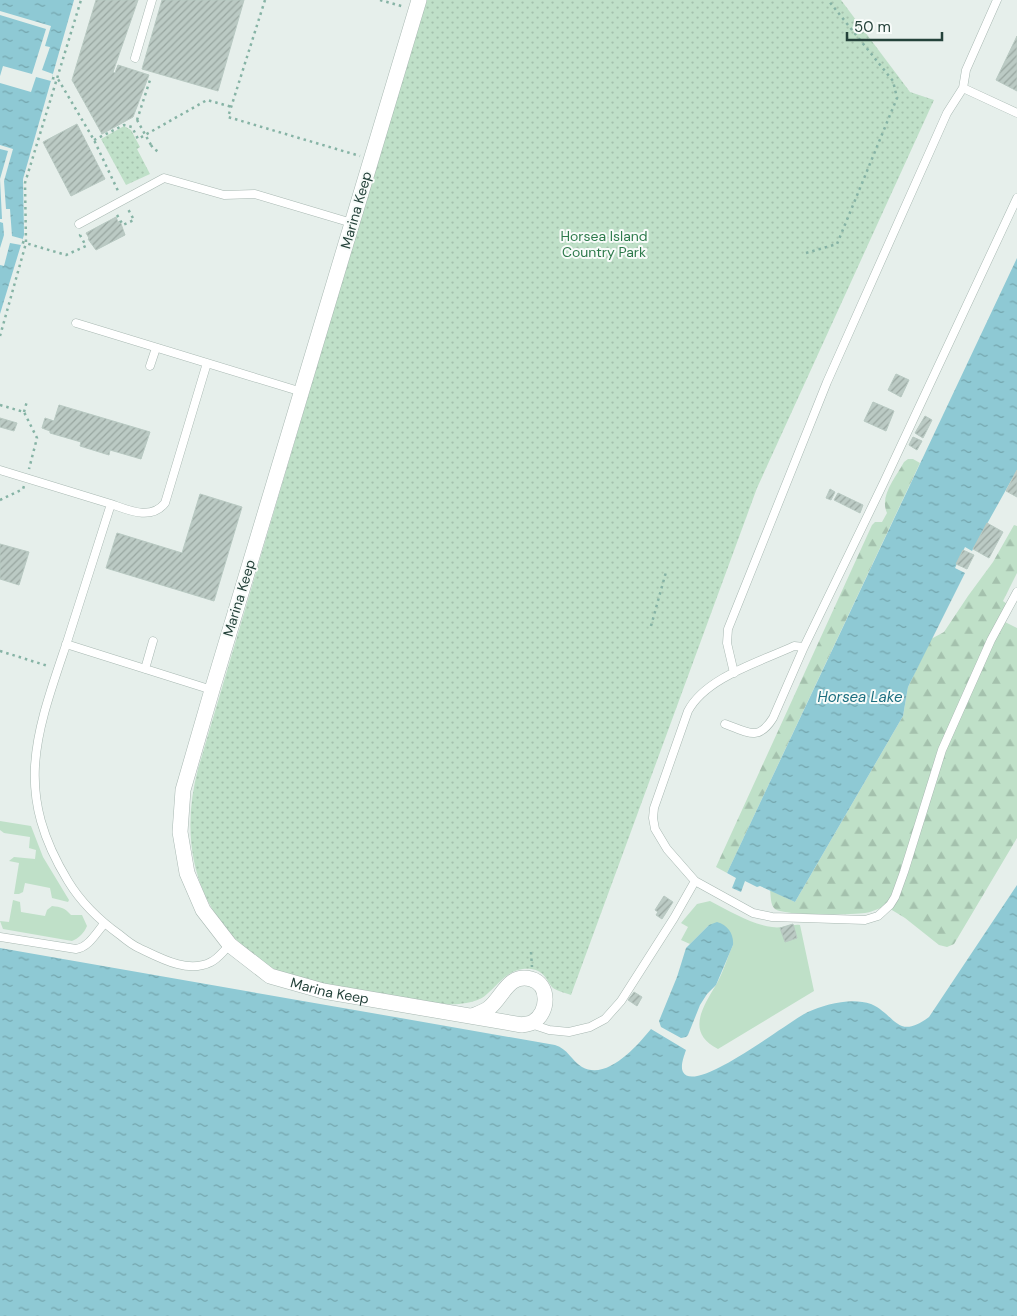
<svg xmlns="http://www.w3.org/2000/svg" width="1017" height="1316" font-family="'DM Sans',sans-serif">
  <style>
    .grass { fill: #bfe0c8 }
    .forest { fill: url(#forest-firs) }
    .park { fill: url(#park-dots) }
    .water { fill: url(#water-ripples) }
    .pier { fill: #e6efeb }
    .building { fill: url(#building-hatch); stroke: #b8c9c2 }
    .lines { fill: none; stroke-linecap: round; stroke-linejoin: round }
    .lane-casing { stroke: #a8b8b2; stroke-width: 9 }
    .street-casing { stroke: #a8b8b2; stroke-width: 16 }
    .path { stroke: #86b3a5; stroke-width: 2.5; stroke-dasharray: 2.5 4; stroke-linecap: butt }
    .lane { stroke: #fff; stroke-width: 8 }
    .street { stroke: #fff; stroke-width: 15 }
    .path-bridge { stroke: #86b3a5; stroke-width: 2.5; stroke-dasharray: 2.5 4; stroke-linecap: butt }
    .labels { text-anchor: middle; stroke-width: 4; stroke-linejoin: round; paint-order: stroke }
    .street-label { font-size: 14px; fill: #24423a; stroke: #f7fbf9 }
    .park-label { font-size: 14px; fill: #2d7a4b; stroke: #f7fbf9 }
    .water-label { font-size: 15px; font-style: italic; fill: #1c6f80; stroke: #f7fbf9 }
  </style>
  <defs>
    <pattern id="forest-firs" width="22" height="20" patternUnits="userSpaceOnUse" patternTransform="scale(1.25)"><rect width="22" height="20" fill="#bfe0c8"/><path d="M5 1l3.5 6h-7zM16 11l3.5 6h-7z" fill="#a4c1ad"/></pattern>
    <pattern id="park-dots" width="8" height="8" patternUnits="userSpaceOnUse" patternTransform="scale(1.25)"><rect width="8" height="8" fill="#bfe0c8"/><path d="M2 2h.1M6 6h.1" fill="none" stroke="#a4c1ad" stroke-width="1.8" stroke-linecap="round"/></pattern>
    <pattern id="water-ripples" width="26" height="14" patternUnits="userSpaceOnUse" patternTransform="scale(1.25)"><rect width="26" height="14" fill="#8ec9d4"/><path d="M2 4q2-2 4 0t4 0M15 11q2-2 4 0t4 0" fill="none" stroke="#74a5ad"/></pattern>
    <pattern id="building-hatch" width="6" height="6" patternUnits="userSpaceOnUse" patternTransform="scale(1.25)"><rect width="6" height="6" fill="#bbcac4"/><path d="M-1 1l2-2M0 6l6-6M5 7l2-2" fill="none" stroke="#98a6a0"/></pattern>
  </defs>
  <rect width="100%" height="100%" fill="#e6efeb"/>
  <path class="grass" d="M0 821 31 826 43 857 69 900 68 902 52 898 50 888 25 883 23 892 19 894H14L19 863 9 861 14 857 35 859 36 850 29 848 30 837 4 833 0 830Z
    M13 900 20 902 21 912 45 916 47 910 52 906C61 907 65 908 71 915H82L87 926C84 933 79 938 72 941L3 929 0 921 9 922Z
    M710 901C730 911 750 924 772 927 782 929 790 924 800 925L814 991 718 1049C686 1033 702 1008 716 985 723 973 727 958 733 945L709 925 690 944 681 940 688 927 681 923 697 904Z"/>
  <path class="forest" d="M908 459H913L920 463 727 873 716 867 872 525 875 522H882L887 513C879 496 896 477 904 462Z
    M1014 525 1017 526V573L1003 601 1007 604 999 619 1017 628V838L954 944 947 947 939 945 905 918 887 907C879 907 873 912 865 913 851 915 784 916 775 909 770 905 771 896 770 890L795 902 903 716 908 687 931 639 944 632 968 596 993 562Z"/>
  <path class="park" d="M425 0H841L910 92 934 100 757 488 571 995C566 993 557 991 553 988 546 980 545 971 531 969 509 967 501 982 487 994 480 1001 468 1003 459 1004 439 1006 404 998 384 995 350 991 311 987 280 972 269 967 259 959 249 951 193 906 180 837 198 769Z
    M124 126 131 130 140 147 137 149 150 174 126 185 101 139Z"/>
  <path class="water" d="M0 0H74L23 179 24 235 0 314Z
    M1017 258V470L973 549 972 551 965 547 955 568 965 573 908 687 903 716 795 902 760 886 757 887 745 881 741 892 732 888 736 878 727 873Z
    M1017 885V1316H0V948L555 1045C568 1049 571 1060 582 1067 607 1081 637 1046 651 1029L686 1050C684 1056 680 1066 683 1072 695 1096 791 1019 808 1012 825 1004 852 997 871 1004 896 1015 897 1041 929 1017Z
    M717 922C728 925 734 934 733 945L716 985 707 994 700 1005 688 1035 686 1037 681 1038 661 1027 659 1021 677 977 686 948 709 925Z"/>
  <path class="pier" d="M0 11 51 26 45 46 50 47 42 70 53 74 51 81 36 77 31 92 0 83V76L3 66 32 74 46 29 0 15Z
    M0 145 13 149 4 181 6 209H10L12 236 23 239 21 245 10 243 4 266 0 265V248L4 235 3 223 0 222V219H2L0 179 8 151 0 149Z"/>
  <path class="building" d="M96 0H138L113 72 115 73 118 65 149 75 133 117 102 134 72 80Z
    M162 0H244L218 91 142 69Z
    M1017 36V91L996 80Z
    M77 124 105 179 71 196 43 142Z
    M116 217 118 222 120 221 125 235 96 250 88 239 89 238 86 233Z
    M896 374 909 380 901 397 888 390Z
    M873 402 894 411 886 431 864 421Z
    M59 405 150 432 141 459 110 450 109 455 80 446 81 442 50 433V431L42 428 45 418 54 421Z
    M925 416 932 420 923 438 915 433Z
    M0 418 17 423 14 431 0 427Z
    M913 437 922 441 917 450 909 445Z
    M1017 470V497L1006 491Z
    M830 489 835 492 831 500 826 498Z
    M838 493 863 505 860 513 834 500Z
    M200 494 242 507 214 601 106 568 117 533 182 553Z
    M987 523 1003 532 989 558 973 549Z
    M0 544 29 552 19 585 0 579Z
    M963 550 974 555 967 569 956 564Z
    M664 896 673 902 662 919 656 915 658 912 655 910Z
    M793 924 797 938 785 942 780 928Z
    M634 992 642 997 637 1006 628 1000Z"/>
  <g class="lines">
    <g class="lane-casing">
      <path id="lane" d="M135 58 152 0
        M963 88 1017 113
        M79 224 164 178 224 195 255 194 352 223
        M76 323 302 392
        M150 366 156 348
        M0 470 111 504C96 550 82 596 67 642 36 734 13 791 68 881 82 904 99 920 120 935 126 940 132 945 139 948 160 958 188 974 211 962 218 959 224 950 230 945
        M111 504C128 510 151 521 165 503L207 363
        M66 644 212 690
        M804 647 794 646C760 662 706 677 688 711L654 808 653 818 655 829 667 849 695 881 753 913 772 917 865 920 878 916 890 905 895 897 904 872 942 750 991 640 1017 592
        M145 669 153 641
        M734 673 727 643 728 629 827 382 947 113 963 88 966 70 997 0
        M725 724C748 732 758 742 773 718L804 647 884 482 1017 198
        M0 937 76 949C89 947 96 933 104 924
        M531 1024 549 1030 569 1032 590 1027 605 1019 621 1001 674 918 695 881"/>
    </g>
    <g class="street-casing">
      <g id="street">
        <path id="s1" d="M419 0 212 690 183 790 180 832 187 873 203 910 230 945 270 976 323 991 522 1025C526 1024 530 1024 533 1022 549 1013 550 984 531 979 508 973 503 997 489 1008 484 1012 477 1014 472 1016"/>
      </g>
    </g>
    <path class="path" d="M265 0 228 117 360 156
      M380 0 405 7
      M52 78 58 79 94 140 119 193
      M137 120 150 80 148 79
      M94 140 124 125 132 127 138 139 207 100 232 107
      M151 145 153 148 160 153
      M117 215 123 225 134 220 128 209
      M22 242 66 255 86 246 80 235 82 234
      M806 253 837 244 897 98 893 81 828 0
      M0 336 26 243 25 183 81 0
      M0 405 24 412 37 438 29 469
      M24 412 27 401
      M0 500 23 489 24 486
      M651 626 666 572
      M0 651 48 666
      M531 952 532 967"/>
    <use href="#lane" class="lane"/>
    <use href="#street" class="street"/>
    <path class="path-bridge" d="M137 120 151 145"/>
  </g>
  <g class="labels">
    <g class="street-label">
      <text transform="translate(356 210) rotate(-74)" y="5">Marina Keep</text>
      <text transform="translate(239 598) rotate(-73)" y="5">Marina Keep</text>
      <text dy="5" stroke="none"><textPath href="#s1" startOffset="1105">Marina Keep</textPath></text>
    </g>
    <g class="park-label">
      <text x="604" y="241">Horsea Island<tspan x="604" dy="16">Country Park</tspan></text>
    </g>
    <g class="water-label">
      <text x="860" y="702">Horsea Lake</text>
    </g>
  </g>
  <path d="M847 32v8h95v-8" fill="none" stroke="#24423a" stroke-width="2.5"/>
  <text x="854" y="32" font-size="15" fill="#24423a" stroke="#f7fbf9" stroke-width="4" paint-order="stroke">50 m</text>
</svg>
